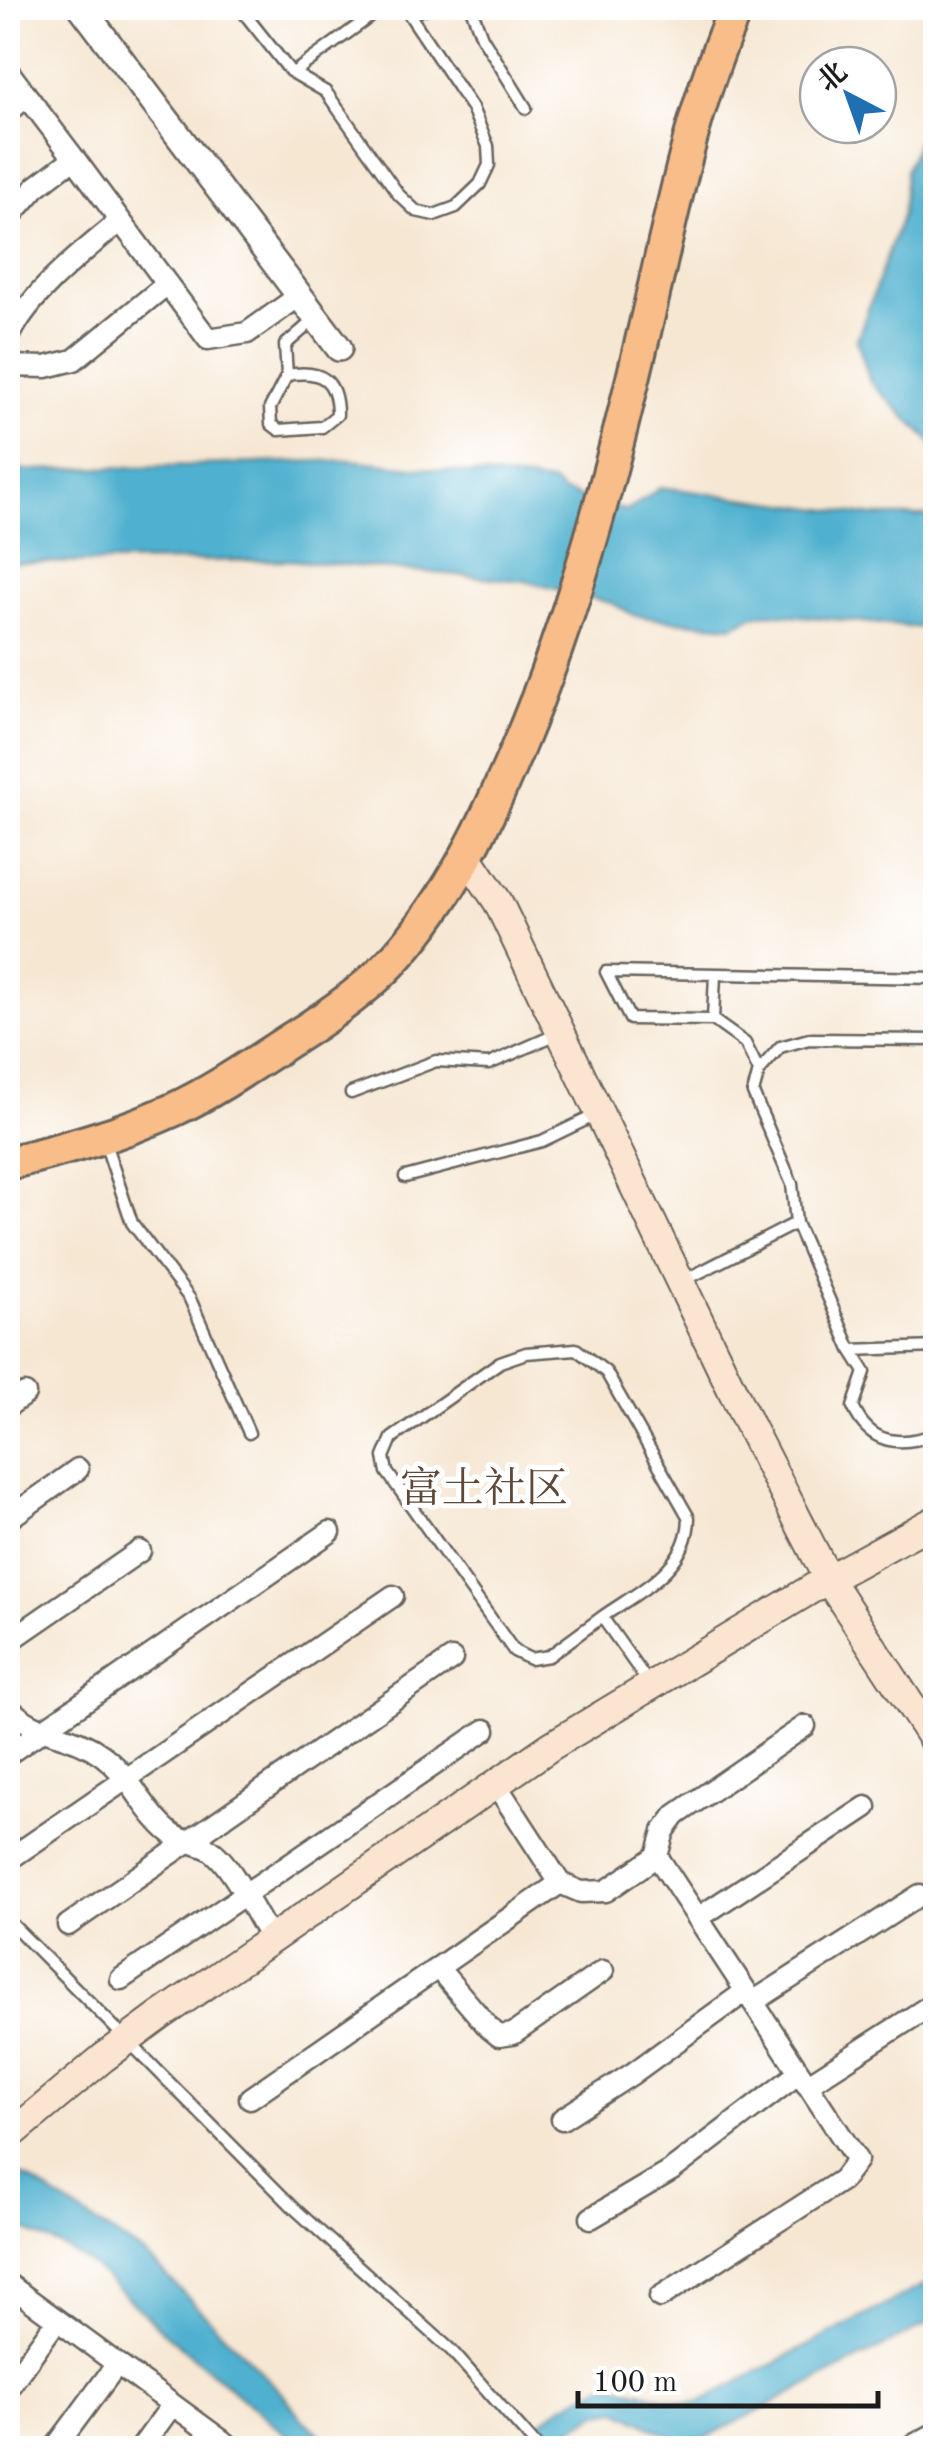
<svg xmlns="http://www.w3.org/2000/svg" width="943" height="2456" font-family="'Old Standard TT','Noto Serif SC',serif">
  <style>
    .water { fill: #50b1cf; stroke: #366676; stroke-width: 2.5 }
    .lines { fill: none; stroke-linecap: round; stroke-linejoin: round }
    .service-casing { stroke: #68635c; stroke-width: 15 }
    .minor-casing { stroke: #68635c; stroke-width: 25 }
    .tertiary-casing { stroke: #68635c; stroke-width: 30 }
    .secondary-casing { stroke: #68635c; stroke-width: 32 }
    .primary-casing { stroke: #68635c; stroke-width: 38 }
    .service { stroke: #fff; stroke-width: 10 }
    .minor { stroke: #fff; stroke-width: 20 }
    .tertiary { stroke: #fff; stroke-width: 25 }
    .secondary { stroke: #fce5d0; stroke-width: 28 }
    .primary { stroke: #f8bd89; stroke-width: 32 }
    .labels { text-anchor: middle; stroke-width: 10; stroke-linejoin: round; paint-order: stroke }
    .neighbourhood-label { font-size: 42px; fill: #5e4837; stroke: #fff }
  </style>
  <rect width="100%" height="100%" fill="#fff"/>
  <filter id="ink" filterUnits="userSpaceOnUse"><feTurbulence type="fractalNoise" baseFrequency=".01" numOctaves="2"/><feDisplacementMap in="SourceGraphic" scale="20" xChannelSelector="R" yChannelSelector="G"/><feConvolveMatrix kernelMatrix="1 2 1 2 8 2 1 2 1" color-interpolation-filters="sRGB"/></filter>
  <filter id="wash" filterUnits="userSpaceOnUse"><feTurbulence type="fractalNoise" baseFrequency=".0048" numOctaves="4" result="noise"/><feDisplacementMap in="SourceGraphic" scale="40" xChannelSelector="R" yChannelSelector="G"/><feGaussianBlur stdDeviation="2.25" result="paint"/><feColorMatrix in="noise" values="0 0 0 0 0 0 0 0 0 0 0 0 0 0 0 0 0 1.4 0 .05"/><feComposite in="paint" operator="in"/></filter>
  <g filter="url(#wash)">
    <rect width="100%" height="100%" fill="#f6e7d3"/>
    <path class="water" d="M918 141 935 145V446L870 382 857 340 902 214 906 170Z
      M351 460 553 483 562 492 627 511 661 487 874 516H935V629L769 613 753 616 733 626 684 622 636 616 611 603 525 581 288 560 8 563V471Z
      M8 2170 29 2179 147 2256 282 2393 303 2420 336 2448H302L166 2334 92 2265 60 2246 8 2222Z
      M935 2279V2320L697 2442 682 2443 618 2410 599 2413 559 2437 547 2448H511L560 2407 607 2383 686 2403 701 2401Z"/>
  </g>
  <g filter="url(#ink)">
    <g class="lines">
      <g class="service-casing">
        <path id="service" d="M240 8 290 71 326 92 399 195 416 211 434 215 456 207 480 184 489 165 488 146 472 108 405 8
          M471 8 482 37 526 108
          M410 14 427 8
          M293 73 382 8
          M287 375C322 369 337 380 337 415L322 427 279 430 271 424 270 408 287 375 285 345 315 319
          M713 1020 715 974
          M936 1040 809 1039 780 1047 759 1071 753 1093 792 1184 796 1223 851 1350 936 1347
          M759 1071 745 1043 713 1020 630 1019 606 972 936 978
          M351 1093 436 1061 489 1064 557 1034
          M104 1140 132 1223 190 1299 249 1433
          M405 1177 542 1141 598 1114
          M681 1282 796 1223
          M851 1350 865 1372 853 1407C870 1445 900 1447 936 1434
          M602 1617C639 1591 688 1569 689 1518L606 1372 576 1349 526 1353 500 1362 392 1438 384 1457 387 1472 514 1651 530 1659 549 1656 602 1617 650 1685
          M8 1920 295 2209 451 2350 538 2448"/>
      </g>
      <g class="minor-casing">
        <path id="minor" d="M8 71 74 158 36 187 8 219
          M8 112 27 96
          M74 158 208 339 247 333 299 296
          M8 339C28 294 83 252 120 221
          M8 366 46 367 74 360 167 284
          M8 1406 25 1394
          M8 1519 78 1469
          M8 1642 140 1551
          M8 1707C38 1738 68 1730 102 1755 133 1778 141 1807 167 1830 180 1842 195 1842 209 1849 230 1861 257 1917 270 1938
          M8 1754 330 1532
          M657 1856 857 2160 842 2180 660 2297
          M8 1860 393 1596
          M560 1883 581 1892 606 1891 657 1856 664 1831 676 1815 805 1726
          M698 1918 866 1807
          M68 1925 452 1659
          M438 1968 489 2028 499 2036 513 2034 603 1971
          M121 1979 485 1730
          M753 2002 920 1895
          M807 2085 936 2002
          M250 2098 560 1883 495 1783
          M562 2119 632 2074 746 1991
          M591 2218 672 2170 799 2073
          M8 2284 232 2448
          M8 2388 57 2320
          M55 2448 117 2364
          M141 2448 172 2405
          M908 2448 936 2433"/>
      </g>
      <g class="tertiary-casing">
        <path id="tertiary" d="M82 8 339 348"/>
      </g>
      <g class="secondary-casing">
        <path id="secondary" d="M467 856 498 902 747 1421 828 1579 936 1744
          M8 2137 103 2058 160 2016 551 1746 828 1579 936 1520"/>
      </g>
      <g class="primary-casing">
        <path id="primary" d="M8 1163C64 1149 120 1134 173 1110 214 1091 253 1064 290 1040 327 1017 368 989 397 956 451 896 487 821 518 747 575 612 612 470 645 328 671 221 691 108 736 8"/>
      </g>
      <use href="#service" class="service"/>
      <use href="#minor" class="minor"/>
      <use href="#tertiary" class="tertiary"/>
      <use href="#secondary" class="secondary"/>
      <use href="#primary" class="primary"/>
    </g>
  </g>
  <g class="labels">
    <g class="neighbourhood-label">
      <text x="484" y="1502">富土社区</text>
    </g>
  </g>
  <rect width="943" height="2456" fill="none" stroke="#fff" stroke-width="40"/>
  <g transform="translate(848 95) rotate(319)"><circle r="48" fill="#ffffff" stroke="#a4a4a4" stroke-width="2.5"/>
  <path d="M0-8L18 38L0 25L-18 38Z" fill="#1f6fb2"/>
  <text y="-15" font-size="28" font-weight="bold" text-anchor="middle" fill="#1c1c1c">北</text>
  </g>
  <path d="M578 2391v15h300v-15" fill="none" stroke="#1c1c1c" stroke-width="5"/>
  <text x="593" y="2391" font-size="30" fill="#1c1c1c" stroke="#ffffff" stroke-width="8" paint-order="stroke">100 m</text>
</svg>
